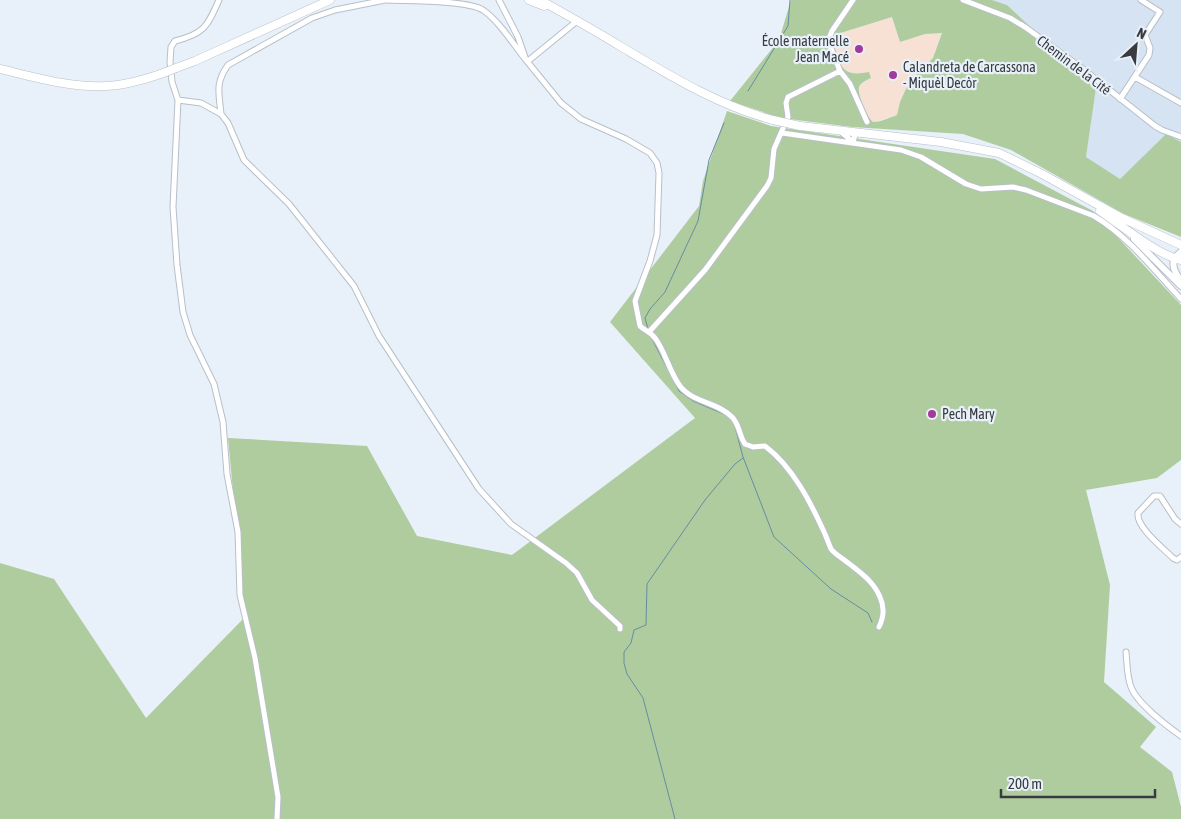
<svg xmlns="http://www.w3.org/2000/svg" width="1181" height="819" font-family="'Asap Condensed',sans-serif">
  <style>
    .built { fill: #d6e3f2 }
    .education { fill: #f7e0d4 }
    .green { fill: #afcc9f; fill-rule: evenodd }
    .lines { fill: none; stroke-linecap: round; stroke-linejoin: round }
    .stream { stroke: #658da2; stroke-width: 1 }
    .minor-casing { stroke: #b8bfc8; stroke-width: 7 }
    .tertiary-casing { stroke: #b8bfc8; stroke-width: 8 }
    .primary-casing { stroke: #b8bfc8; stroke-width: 9 }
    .minor { stroke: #fff; stroke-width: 5 }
    .tertiary { stroke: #fff; stroke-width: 6 }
    .primary { stroke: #fff; stroke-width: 8 }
    .primary-bridge-casing { stroke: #b8bfc8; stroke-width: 9; stroke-linecap: butt }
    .primary-bridge { stroke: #fff; stroke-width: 8 }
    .poi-dot { fill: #a3399b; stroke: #e8f0f9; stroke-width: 2 }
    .labels { text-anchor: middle; stroke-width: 4.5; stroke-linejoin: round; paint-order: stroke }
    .poi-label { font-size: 14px; fill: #383b3f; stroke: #e8f0f9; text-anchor: start }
    .street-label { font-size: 14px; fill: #383b3f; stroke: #e8f0f9 }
  </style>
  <rect width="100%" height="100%" fill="#e8f0f9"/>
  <path class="built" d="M992 0H1181V142L1166 134 1120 179 1086 157 1096 88 1007 5Z"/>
  <path class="education" d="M892 17 900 42 925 34 942 32 933 58 912 79 900 102 897 115 875 122 870 120 867 115 858 90 860 85 871 78 869 72 857 74 844 70 839 62 832 40 834 35Z"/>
  <path class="green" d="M791 0H992L1007 5 1096 88 1086 157 1120 179 1166 134 1181 142V237L1124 214 1011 150 963 134 852 127 781 118 730 101 779 40ZM892 17 900 42 925 34 942 33 933 58 912 79 905 91 900 102 897 115C891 117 881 122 874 122 868 121 857 93 859 87 860 83 867 80 871 78L869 72C840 78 840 64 832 40L834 35Z
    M727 111 771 126 995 159 1093 211 1181 305V460L1157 478 1086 490 1110 585 1104 682 1156 727 1140 747 1172 772 1181 807V819H0V563L54 579 146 718 245 617 228 438 367 446 417 536 512 555 695 418 610 322 699 206 703 181Z"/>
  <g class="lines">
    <path class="stream" d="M748 91 788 26 790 0
      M648 329 645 318 650 309 665 292 698 221 709 160 724 123
      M651 337 679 391 693 401 726 415
      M729 417 734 423 743 457 774 537 831 589 868 613 872 622
      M675 819 643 698 627 674 624 663V652L631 643 634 630 646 625 647 584 705 500 735 464 743 458"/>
    <g class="minor-casing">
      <path id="minor" d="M219 0C207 27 204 34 175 41L171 47 170 62 172 82 178 100 173 207 177 265 183 312 190 335 214 384 223 422 227 474 238 532 240 595 255 658 278 797 277 819
        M386 0C407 1 467 0 483 10 500 22 513 44 526 60L518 37 499 0
        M853 0 832 31 828 41 840 71 850 84 867 122
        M963 0 1010 18 1025 27 1083 69 1155 126 1162 130 1181 137
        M526 60 561 103 581 119 626 139 650 153 657 163 659 173 657 235 650 261 635 301 640 326C645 331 651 332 655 338 665 351 669 371 680 386 693 403 718 402 732 417 740 425 739 436 745 444L753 447 765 446C793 467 811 503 825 534 827 539 829 544 831 549 834 553 839 556 843 559 857 570 873 580 880 597 885 608 884 617 879 627
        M528 61 577 21
        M1135 77 1181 103
        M1120 99 1149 55 1150 48 1145 35 1160 12 1141 0
        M178 100 201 103 221 114 228 123 244 160 289 204 354 286 379 336 479 489 511 524 566 563 577 573 592 600 620 626V629
        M221 114C219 93 215 83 228 65L312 18 335 10 385 0
        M840 131 853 142 855 135 860 133
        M782 133 901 150 921 157 966 184 981 189 1013 187 1026 190 1094 216C1128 236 1154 270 1181 299
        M649 332 705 270 767 186 771 178 774 149 788 117 786 103 788 97 840 71
        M1181 524 1175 519 1160 496H1154L1138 513C1136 527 1163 548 1173 558L1177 560 1181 557
        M1126 652C1127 663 1127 677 1131 687 1137 703 1167 726 1181 736"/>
    </g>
    <g class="tertiary-casing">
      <path id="tertiary" d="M1134 239 1181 286
        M1181 252C1169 261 1173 270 1181 281"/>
    </g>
    <g class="primary-casing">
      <path id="primary" d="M529 0 544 6
        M540 0C567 15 594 30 620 46 669 75 717 105 773 120
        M176 68 195 61 330 0
        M0 69C34 77 71 88 106 86 127 85 147 79 166 72
        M800 126 941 142 999 153 1042 174 1122 218 1181 245
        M1100 211C1121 225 1157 255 1181 260"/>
    </g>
    <use href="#minor" class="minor"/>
    <use href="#tertiary" class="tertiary"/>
    <use href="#primary" class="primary"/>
    <g class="primary-bridge-casing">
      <path id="primary-bridge" d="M166 72 176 68
        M773 120 800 126"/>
    </g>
    <use href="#primary-bridge" class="primary-bridge"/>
  </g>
  <g class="poi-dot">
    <circle cx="859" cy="49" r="5"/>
    <circle cx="893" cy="75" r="5"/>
    <circle cx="932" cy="414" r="5"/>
  </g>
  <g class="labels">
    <g class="poi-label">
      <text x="849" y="46" text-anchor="end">École maternelle<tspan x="849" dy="16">Jean Macé</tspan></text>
      <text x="903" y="72">Calandreta de Carcassona<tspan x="903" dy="16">- Miquèl Decòr</tspan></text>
      <text x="942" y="419">Pech Mary</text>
    </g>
    <g class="street-label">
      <text transform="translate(1074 65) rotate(37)" y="5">Chemin de la Cité</text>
    </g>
  </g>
  <g transform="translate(1136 45) rotate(26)" stroke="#e8f0f9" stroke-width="4" paint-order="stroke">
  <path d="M0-4L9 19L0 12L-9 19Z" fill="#383b3f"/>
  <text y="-8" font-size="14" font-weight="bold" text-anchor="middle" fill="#383b3f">N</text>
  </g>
  <path d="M1001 789v8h154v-8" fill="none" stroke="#383b3f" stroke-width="2.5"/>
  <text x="1008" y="789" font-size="15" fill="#383b3f" stroke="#e8f0f9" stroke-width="4" paint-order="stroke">200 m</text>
</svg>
